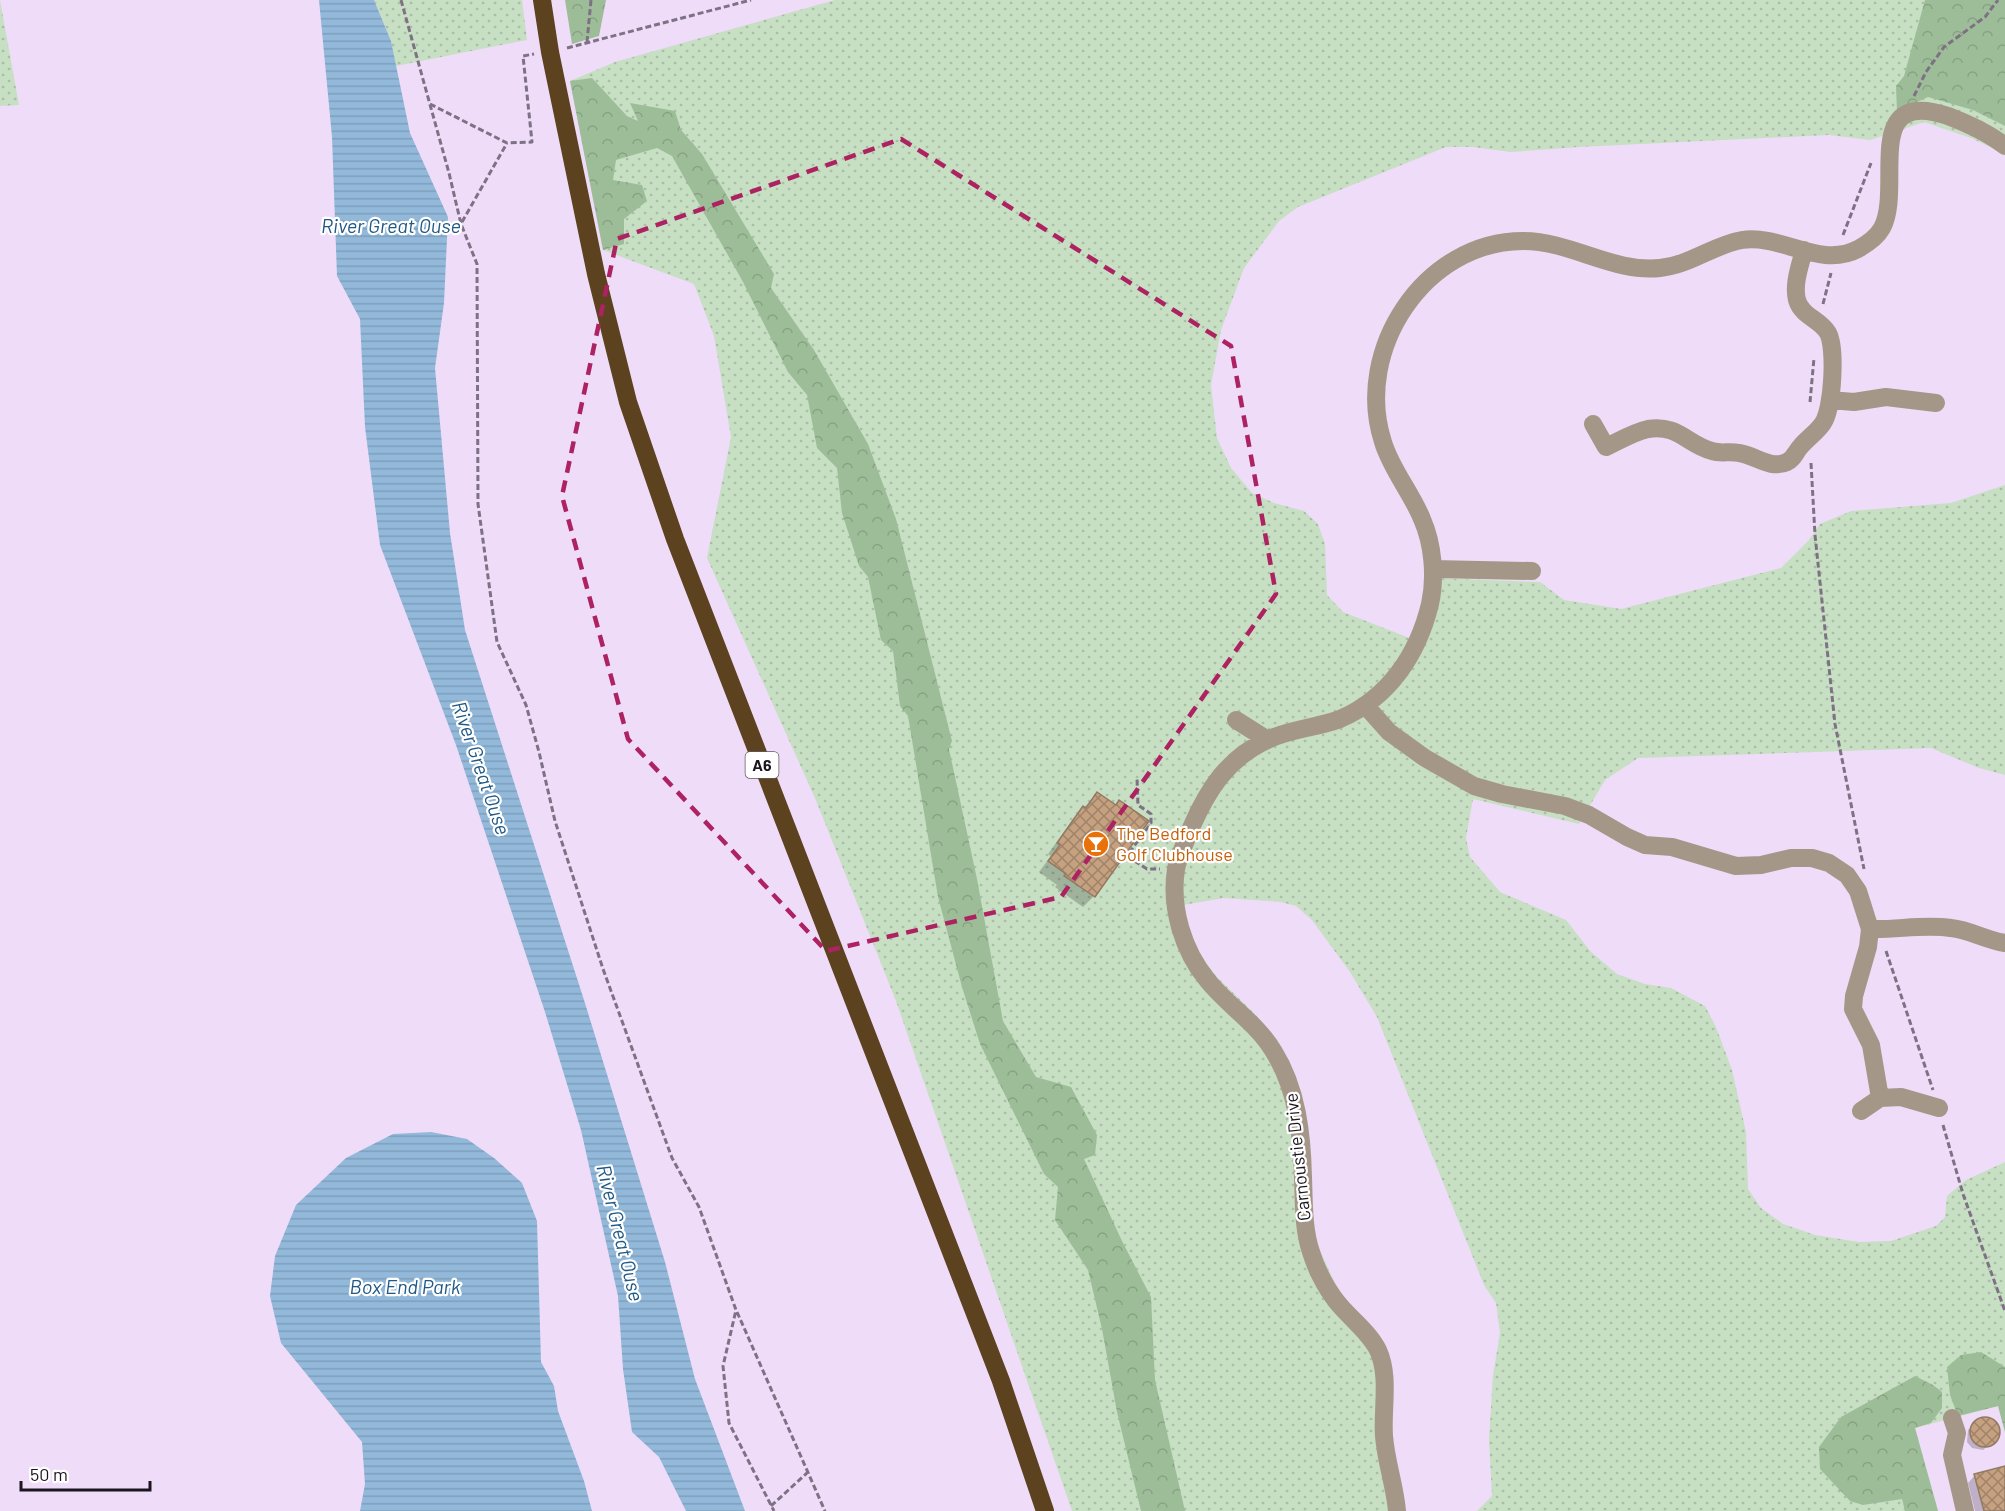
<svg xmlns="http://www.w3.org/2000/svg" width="2005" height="1511" font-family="Barlow,sans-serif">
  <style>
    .grass { fill: url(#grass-dots) }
    .forest { fill: url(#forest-crowns) }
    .water { fill: url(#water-rules) }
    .shadow { fill: #0003 }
    .building { fill: url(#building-cross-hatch); stroke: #927963; stroke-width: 1.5 }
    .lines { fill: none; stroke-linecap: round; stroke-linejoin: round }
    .path { stroke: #7e7184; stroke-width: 3; stroke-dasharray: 6 3; stroke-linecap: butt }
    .minor { stroke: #a59787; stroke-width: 18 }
    .highway { stroke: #5d421f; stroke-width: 18 }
    .marked { fill: none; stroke: #ad2261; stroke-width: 4.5; stroke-dasharray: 12 8; stroke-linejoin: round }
    .labels { text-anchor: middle; stroke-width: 4.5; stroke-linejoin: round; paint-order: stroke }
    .shield { fill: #fff; stroke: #605b62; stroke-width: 1.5 }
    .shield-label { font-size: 16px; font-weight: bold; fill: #1c151f }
    .food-label { font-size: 18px; fill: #c56008; stroke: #fff; text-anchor: start }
    .street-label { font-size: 18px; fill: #1c151f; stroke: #fff }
    .water-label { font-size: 20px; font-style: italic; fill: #205985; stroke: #fff }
  </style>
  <defs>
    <pattern id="grass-dots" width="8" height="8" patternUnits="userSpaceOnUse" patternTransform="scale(1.5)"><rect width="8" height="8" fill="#c7dfc3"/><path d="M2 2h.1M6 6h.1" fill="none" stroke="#aabea7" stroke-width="1.8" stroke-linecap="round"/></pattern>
    <pattern id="forest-crowns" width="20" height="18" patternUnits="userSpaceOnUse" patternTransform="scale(1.5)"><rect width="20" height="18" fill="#9dbd98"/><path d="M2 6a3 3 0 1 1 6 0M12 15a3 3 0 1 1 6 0" fill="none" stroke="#87a283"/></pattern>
    <pattern id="water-rules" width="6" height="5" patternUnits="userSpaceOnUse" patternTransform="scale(1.5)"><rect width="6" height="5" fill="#93b9da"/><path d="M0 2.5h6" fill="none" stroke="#7e9ebb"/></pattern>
    <pattern id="building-cross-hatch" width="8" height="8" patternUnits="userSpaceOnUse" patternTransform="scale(1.5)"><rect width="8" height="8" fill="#c6a180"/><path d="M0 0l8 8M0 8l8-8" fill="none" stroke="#a08268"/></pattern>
  </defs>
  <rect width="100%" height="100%" fill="#efdcf9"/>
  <path class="grass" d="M0 0 19 105 0 106Z
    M374 0H522L527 40 396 66 391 41Z
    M835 0H2005V154L1971 138 1924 122 1870 140 1829 135 1579 147 1511 152 1473 147H1446L1298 207 1279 221 1244 268 1221 330 1211 385 1217 438 1231 468 1252 493 1274 503 1304 511 1318 524 1325 544 1327 595 1343 612 1412 639 1432 578 1540 582 1564 600 1621 609 1781 568 1809 540 1820 524 1851 511 1951 503 2005 485V775L1979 768 1931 748 1638 758 1605 780 1579 824 1473 799 1466 838 1470 857 1500 892 1566 920 1591 952 1617 974 1645 984 1671 988 1705 1006 1716 1027 1732 1070 1746 1132 1748 1189 1761 1208 1783 1224 1815 1235 1859 1242 1891 1241 1936 1226 1945 1217 1947 1196 1966 1180 2005 1162V1432L1998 1406 1915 1428 1938 1511H1477L1492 1496 1489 1440 1493 1375 1500 1333 1496 1303 1484 1285 1377 1017 1350 972 1312 920 1296 906 1281 902 1224 898 1183 905 1187 922 1198 952 1216 976 1256 1015 1277 1042 1314 1237 1341 1297 1377 1339 1391 1444 1403 1511H1072L896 1001 815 798 707 558 731 437 714 336 694 284 603 250 570 81 615 62Z"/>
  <path class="forest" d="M565 0H606L599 36 572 44Z
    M1925 0H2005V126L1973 110 1928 97 1897 111 1896 86 1904 76Z
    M592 78 627 116 638 121 630 103 675 111 681 130 702 154 774 274 771 288 814 350 868 444 896 519 952 741 949 749 977 879 1003 1021 1036 1077 1071 1087 1097 1135 1095 1155 1084 1159 1122 1241 1151 1297 1155 1380 1185 1511H1141L1117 1412 1102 1329 1088 1270 1055 1220 1058 1187 1044 1174 980 1044 962 987 938 897 908 716 900 706 893 651 881 640 868 577 859 566 842 513 837 468 817 448 807 395 788 372 743 282 672 156 657 148 616 160 613 180 642 185 647 201 624 219V244L603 250 570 81Z
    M1981 1352 2005 1367V1432L1998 1406 1958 1416 1950 1395 1947 1367 1961 1355Z
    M1915 1376 1933 1385 1942 1392V1408L1931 1423 1915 1428 1938 1511H1905L1902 1499 1863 1505 1850 1501 1820 1469 1819 1447 1841 1417Z"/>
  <path class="water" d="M319 0H374L391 41 410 133 448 217 444 303 435 368 450 533 465 630 584 1000 665 1262 695 1379 745 1511H686L659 1457 632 1432 623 1369 618 1296 581 1130 545 1012 456 745 380 545 365 427 360 319 337 276 332 137Z
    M431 1132 467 1139 494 1158 522 1183 537 1221 541 1362 554 1386 558 1411 584 1481 592 1511H360L365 1484 362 1442 281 1343 270 1296 275 1256 296 1205 346 1158 393 1134Z"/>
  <path class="shadow" d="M1097 794 1115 806 1147 821 1094 896 1083 907 1055 887 1057 885 1039 872 1051 856 1048 854 1073 819Z
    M1980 1419 1992 1420 1997 1428V1437L1983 1450 1972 1448 1967 1442 1968 1430Z
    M2005 1467V1511H1975L1968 1483 1975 1475Z"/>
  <path class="building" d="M1097 792 1116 805 1119 800 1149 821 1095 897 1064 876 1066 874 1048 861 1060 845 1057 843 1083 806 1086 808Z
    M1970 1432a15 15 0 1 1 30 0a15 15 0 1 1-30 0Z
    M2005 1466V1511H1984L1974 1474Z"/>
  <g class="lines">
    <path class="path" d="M401 0 449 173 461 224 477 264 478 504 497 642 526 705 539 752 555 821 603 969 672 1158 699 1207 736 1310 723 1366 729 1423 774 1511
      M587 42 591 0
      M567 48 751 0
      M1914 96 1926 72 1944 47 1985 17 1998 0
      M430 104 507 143 532 142 523 56 534 54
      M462 222 507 143
      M1843 235 1871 163
      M1823 304 1831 273
      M1810 402 1814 358
      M1811 463 1815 535 1835 724 1864 869
      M1127 856 1147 869H1160
      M1124 860 1151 823V814L1138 805 1137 778
      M1886 951 1933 1090
      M1943 1125 1963 1194 2005 1311
      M737 1312 825 1511
      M771 1506 808 1472"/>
    <path class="minor" d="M1830 400 1854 402 1886 397 1936 403
      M1593 424 1606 447C1619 441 1634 432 1648 429 1678 424 1688 445 1712 451 1720 454 1730 451 1739 453 1755 455 1770 470 1787 462 1795 458 1795 452 1801 446 1808 438 1818 431 1823 423 1833 408 1836 348 1828 333 1820 319 1802 317 1797 300 1793 284 1800 266 1804 250
      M1433 569 1532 571
      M1365 705 1389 732 1425 758 1474 786 1502 794 1565 806 1589 815 1627 837 1645 845 1672 847 1736 866 1761 865 1791 858H1812L1829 863 1847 875 1858 891 1870 929 1868 947 1854 996 1853 1009 1871 1045 1880 1098
      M1236 720 1268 740
      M1870 929C1897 930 1924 924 1951 928 1970 930 1986 940 2005 943
      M1861 1111 1880 1098 1901 1097 1939 1108
      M1952 1418 1957 1433 1952 1455 1965 1511
      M1397 1511C1395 1486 1386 1462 1384 1436 1382 1409 1390 1376 1378 1350 1370 1334 1355 1322 1343 1309 1329 1294 1317 1272 1311 1252 1303 1228 1304 1202 1303 1177 1302 1134 1297 1089 1274 1052 1257 1023 1228 1006 1208 981 1183 951 1170 908 1176 869 1179 855 1186 841 1191 828 1208 789 1227 759 1267 740 1290 729 1316 728 1340 719 1389 698 1418 654 1430 604 1436 577 1433 544 1422 519 1411 492 1391 469 1383 442 1353 350 1425 241 1523 241 1571 241 1613 273 1660 268 1690 265 1713 245 1742 240 1782 234 1820 269 1858 249 1867 244 1877 237 1882 228 1904 188 1860 86 1948 116 1969 124 1987 132 2005 146"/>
    <path class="highway" d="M542 0 550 52 596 274 628 402 675 539 1001 1381 1045 1511"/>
  </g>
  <path class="marked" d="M901 139 1231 346 1276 594 1061 897 826 951 628 739 562 496 617 239Z"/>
  <defs>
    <g id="bar-disc" transform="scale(1.35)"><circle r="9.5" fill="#e8710a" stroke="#fff"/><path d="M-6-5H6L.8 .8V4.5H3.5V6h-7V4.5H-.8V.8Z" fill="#fff"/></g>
  </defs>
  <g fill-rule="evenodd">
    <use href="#bar-disc" x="1096" y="844"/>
  </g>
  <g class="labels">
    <rect class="shield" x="745.5" y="752" width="33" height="26" rx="4.5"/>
    <g class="shield-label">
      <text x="762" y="771">A6</text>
    </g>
    <g class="food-label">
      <text x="1116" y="840">The Bedford<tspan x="1116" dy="21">Golf Clubhouse</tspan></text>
    </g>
    <g class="street-label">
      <text transform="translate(1298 1157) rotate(-96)" y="6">Carnoustie Drive</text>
    </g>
    <g class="water-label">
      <text x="391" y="233">River Great Ouse</text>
      <text transform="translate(481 768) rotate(71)" y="7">River Great Ouse</text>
      <text transform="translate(620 1233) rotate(76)" y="7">River Great Ouse</text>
      <text x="405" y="1294">Box End Park</text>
    </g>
  </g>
  <path d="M21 1481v9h129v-9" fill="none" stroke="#1c151f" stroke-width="3"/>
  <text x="30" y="1481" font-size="18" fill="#1c151f" stroke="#ffffff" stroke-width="4.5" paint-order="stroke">50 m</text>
</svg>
